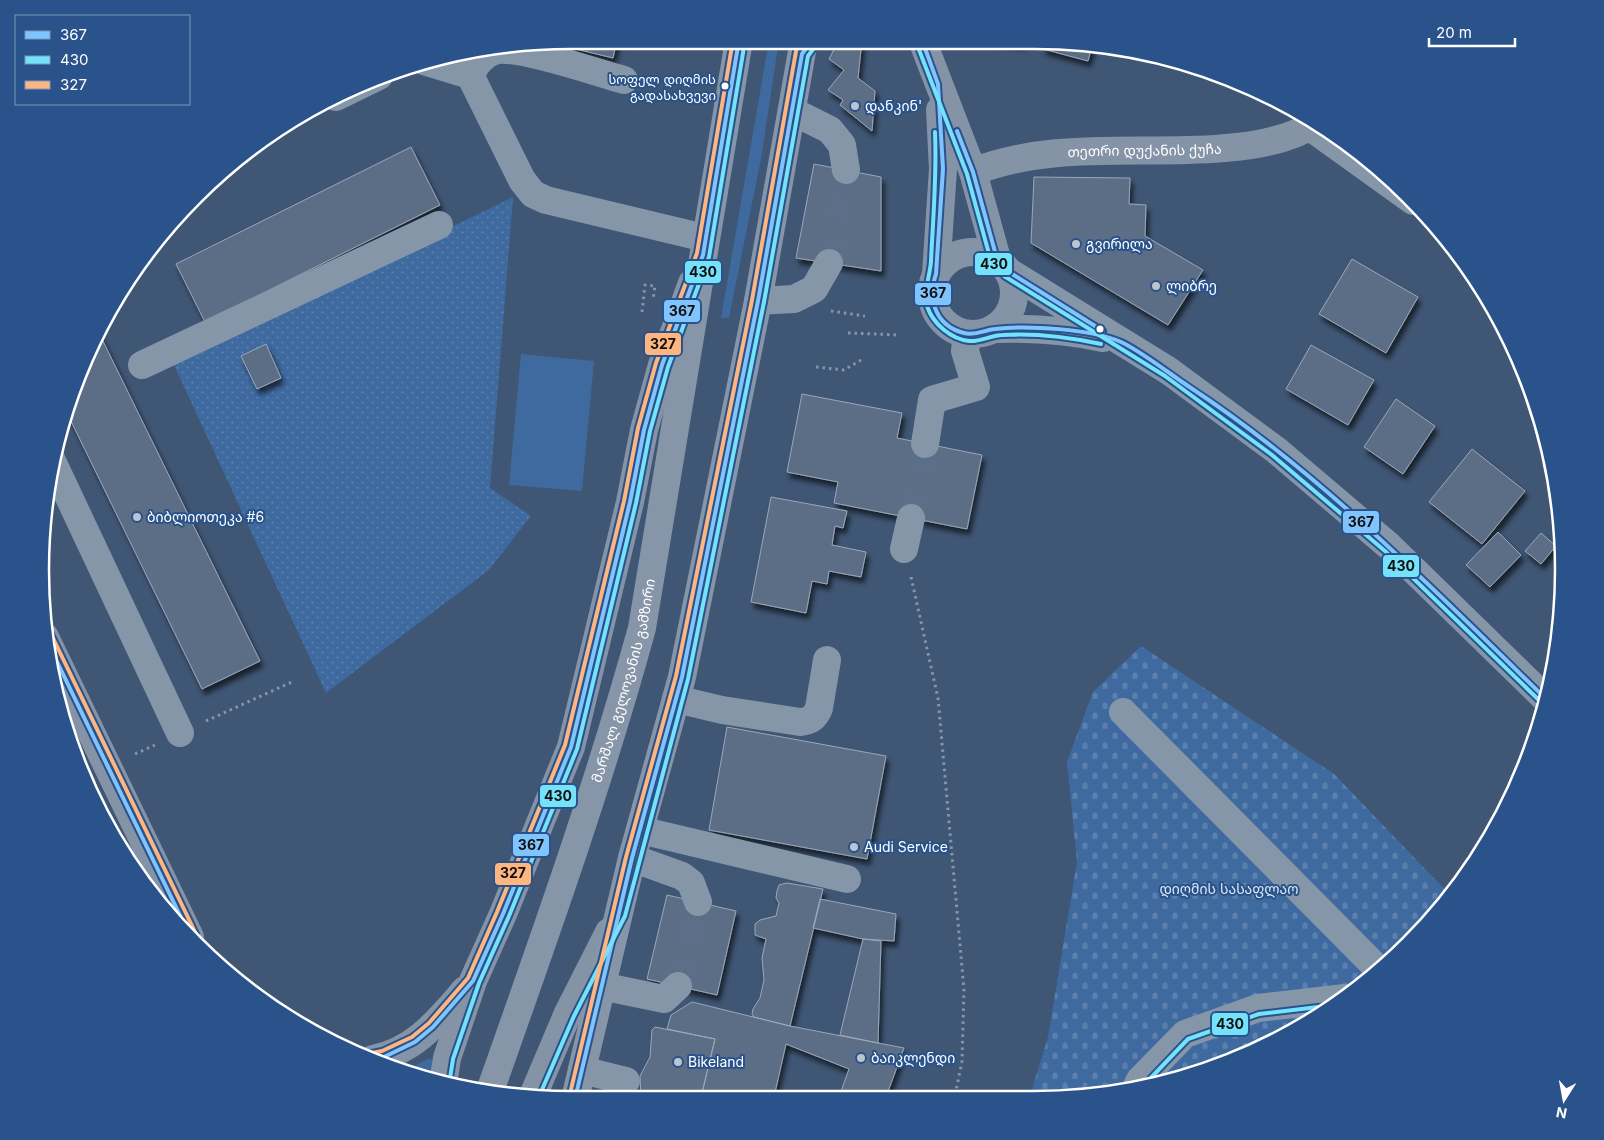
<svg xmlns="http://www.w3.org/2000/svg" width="1604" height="1140" font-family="Inter,'Noto Sans Georgian',sans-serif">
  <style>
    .green { fill: #3e6aa0 }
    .cemetery { fill: url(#cemetery-stones) }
    .park { fill: url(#park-dots) }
    .building { fill: #5c6e86; stroke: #9aa7b7; filter: url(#shadow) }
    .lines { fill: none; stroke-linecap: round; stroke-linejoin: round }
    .minor-tunnel { stroke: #5c6f89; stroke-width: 28; stroke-dasharray: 28 14; stroke-linecap: butt }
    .path { stroke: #8696a9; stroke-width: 3; stroke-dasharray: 2.5 4; stroke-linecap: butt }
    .minor { stroke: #8696a9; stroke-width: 28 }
    .major { stroke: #8593a7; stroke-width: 28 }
    .highway { stroke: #8695a7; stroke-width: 28 }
    .bus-1-casing { stroke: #29538a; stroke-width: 8 }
    .bus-2-casing { stroke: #29538a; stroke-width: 8 }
    .bus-3-casing { stroke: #29538a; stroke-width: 8 }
    .bus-1 { stroke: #80c4ff; stroke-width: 4 }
    .bus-2 { stroke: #73e2fa; stroke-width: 4 }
    .bus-3 { stroke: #ffb580; stroke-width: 4 }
    .bus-dot { fill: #fff; stroke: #29538a; stroke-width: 2 }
    .poi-dot { fill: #bcc4ce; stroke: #29538a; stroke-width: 2 }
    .labels { text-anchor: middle; stroke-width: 4; stroke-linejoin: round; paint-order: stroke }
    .bus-label { font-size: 13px; fill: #fff; stroke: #29538a; text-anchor: end }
    .poi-label { font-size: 14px; fill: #fff; stroke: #29538a; text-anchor: start }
    .street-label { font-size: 14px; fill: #fff; stroke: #29538a }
    .park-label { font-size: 14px; fill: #dbe8f7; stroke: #29538a }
    .rim { fill: none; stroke: #fff; stroke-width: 2.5 }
    .line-badge { stroke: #29538a; stroke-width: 2 }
    .pale-badge-label { font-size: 14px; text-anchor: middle; font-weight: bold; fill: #111 }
  </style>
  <defs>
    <pattern id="cemetery-stones" width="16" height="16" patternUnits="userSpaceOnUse" patternTransform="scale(1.25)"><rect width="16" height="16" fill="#3e6aa0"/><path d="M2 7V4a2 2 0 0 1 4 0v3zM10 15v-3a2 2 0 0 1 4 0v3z" fill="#5b80ae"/></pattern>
    <pattern id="park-dots" width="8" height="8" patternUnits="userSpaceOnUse" patternTransform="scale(1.25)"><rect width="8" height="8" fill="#3e6aa0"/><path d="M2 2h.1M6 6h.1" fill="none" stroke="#5b80ae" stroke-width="1.8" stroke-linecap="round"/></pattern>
    <filter id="shadow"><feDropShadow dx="3" dy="5.5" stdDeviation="2.5" flood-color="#0009"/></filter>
  </defs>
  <rect width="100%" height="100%" fill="#3f5674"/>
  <path class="green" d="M769 40H779L761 159 729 318H721Z
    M521 354 594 361 582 491 509 485Z
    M430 1058 434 1064 431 1081 405 1071Z"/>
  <path class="cemetery" d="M1141 646 1334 774 1451 896 1383 969 1328 1011 1237 1060 1103 1095 1030 1096 1048 1037 1077 862 1067 762 1093 692Z"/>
  <path class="park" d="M513 197 490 488 531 516 489 570 326 693 173 363Z"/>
  <path class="building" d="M570 40H617L613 58 551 43Z
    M839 40H862L858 78 875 91 872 131 840 105 843 100 828 90 844 70 829 59Z
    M994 40H1022V44Z
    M1045 41 1092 46 1088 61 1043 49Z
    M411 147 440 205 205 322 176 264Z
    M814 164 881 177V271L796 258Z
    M1034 177 1130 178 1129 204 1146 205 1145 236 1203 270 1168 325 1031 243Z
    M1352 259 1418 297 1386 353 1319 314Z
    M98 331 260 661 202 689 66 411Z
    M266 344 281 378 257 389 241 356Z
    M1311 345 1374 380 1348 425 1286 389Z
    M802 394 902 413 897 438 982 455 967 529 834 503 838 482 787 472Z
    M1396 399 1435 426 1403 474 1364 447Z
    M1472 449 1525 491 1482 544 1429 502Z
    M771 497 847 511 843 528 835 526 832 545 866 552 861 577 829 571 827 584 812 581 806 613 751 602Z
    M1498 532 1521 555 1490 587 1466 565Z
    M1541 533 1556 546 1541 564 1525 551Z
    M727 727 886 756 867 859 709 830Z
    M787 883 823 889 790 1026 754 1017 752 1014 753 1009 760 998 764 980 762 958 766 939 755 935V924L760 920 776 916 779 903 776 898 777 891 779 885Z
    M667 895 736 911 717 995 647 979Z
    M820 899 896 914 894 941 863 939 813 928Z
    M863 939 881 941 878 1043 840 1035Z
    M692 1002 790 1026 904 1048 886 1097H839L849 1069 786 1044 774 1097 720 1098 702 1093 715 1039 667 1029 671 1015Z
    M655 1027 715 1039 702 1093 713 1098H641L640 1076 650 1057 652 1030Z"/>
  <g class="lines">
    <path class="minor-tunnel" d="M829 263 846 170
      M911 518 925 444
      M678 986 698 902"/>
    <path class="path" d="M831 311 865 316
      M642 312 645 285 655 286 653 300
      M848 333 899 335
      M816 367 844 370 861 360
      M61 425 66 436
      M911 577 938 698 964 990 962 1061 955 1096
      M206 721 294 681
      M135 754 155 745"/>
    <path class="minor" d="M424 61 470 75 522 180 533 194 546 200 705 238
      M470 75C476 65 482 55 494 51 517 44 597 73 624 80
      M336 97 379 76
      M792 111 830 130 842 145 846 170
      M1310 127 1413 201
      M1009 272 1169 371 1276 450 1389 546 1547 700
      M758 301 794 299 814 289 829 263
      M993 329C1031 328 1066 330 1103 338
      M142 365 439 225
      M925 444 932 400 976 387 965 351 967 334
      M52 461 180 733
      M904 549 911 518
      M676 699 722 710 800 722C810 721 815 718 819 708L827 660
      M1123 712 1380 971
      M640 830 847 879
      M632 858 682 876 691 883 698 902
      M601 986 664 999 678 986
      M582 1070 626 1081
      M1137 1086 1140 1080 1185 1034 1258 1008 1345 998"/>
    <g class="major">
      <path d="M922 40 973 172 997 259"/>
      <path id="s1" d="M973 172C1040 145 1116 152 1187 150 1227 149 1281 146 1316 123"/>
      <circle cx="973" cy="293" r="41"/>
      <path d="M936 274 943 169 940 110"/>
      <path d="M45 637 190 937"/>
      <path d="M373 1059C415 1051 438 1021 465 990"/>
      <path d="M443 1084 447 1058 473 981 503 914 571 747 630 502 644 430 662 365 692 283"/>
      <path d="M532 1098 568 1013 609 932"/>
    </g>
    <g class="highway">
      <path id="s2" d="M490 1091C544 938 599 785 642 628L739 40"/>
      <path d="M575 1099 632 858 682 677 758 301 804 40"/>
    </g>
    <g class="bus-1-casing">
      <path id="bus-1" d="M922 40 938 84 943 169 936 274C927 300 936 326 964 333 976 336 984 330 995 329 1027 325 1092 329 1121 342 1141 351 1171 375 1191 388 1323 475 1434 590 1547 700
        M957 131 973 172 997 259 1009 272 1103 331
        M45 637 190 936
        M373 1059 384 1057 415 1042 433 1027 473 981 503 914 571 747 630 502 644 430 662 365 703 255 739 40
        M575 1099 632 858 682 677 758 301 802 54 812 40"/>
    </g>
    <g class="bus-2-casing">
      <path id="bus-2" d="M916 42 967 174 991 261 1004 276 1165 376 1272 455 1385 551 1543 704
        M935 132C937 176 933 218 931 261 930 277 923 291 927 306 933 324 951 339 969 341 981 342 991 335 1003 335 1036 333 1068 337 1101 344
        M1145 1084 1188 1039 1259 1014 1335 1005
        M449 1085 453 1059 479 983 509 916 577 749 636 503 650 431 668 367 709 257 745 41
        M538 1099 574 1016 625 916 688 679 764 302 808 56 817 44"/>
    </g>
    <g class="bus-3-casing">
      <path id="bus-3" d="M51 634 196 934
        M372 1053 382 1051 412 1037 429 1023 468 978 497 912 565 745 624 501 638 428 656 363 697 253 733 40
        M569 1098 626 857 676 676 752 300 798 40"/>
    </g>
    <use href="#bus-1" class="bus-1"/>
    <use href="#bus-2" class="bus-2"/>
    <use href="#bus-3" class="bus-3"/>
  </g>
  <g class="bus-dot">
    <circle cx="725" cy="86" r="4.5"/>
    <circle cx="1100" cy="329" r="4.5"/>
  </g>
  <g class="poi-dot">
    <circle cx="855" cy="106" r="5"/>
    <circle cx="1076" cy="244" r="5"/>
    <circle cx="1156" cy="286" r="5"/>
    <circle cx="137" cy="517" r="5"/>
    <circle cx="854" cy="847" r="5"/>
    <circle cx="861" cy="1058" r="5"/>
    <circle cx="678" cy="1062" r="5"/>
  </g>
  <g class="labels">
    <g class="bus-label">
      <text x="716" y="84">სოფელ დიღმის<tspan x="716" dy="16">გადასახვევი</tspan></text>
    </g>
    <g class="poi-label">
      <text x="865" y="111">დანკინ'</text>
      <text x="1086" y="249">გვირილა</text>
      <text x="1166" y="291">ლიბრე</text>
      <text x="147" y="522">ბიბლიოთეკა #6</text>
      <text x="864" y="852">Audi Service</text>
      <text x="871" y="1063">ბაიკლენდი</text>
      <text x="688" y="1067">Bikeland</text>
    </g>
    <g class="street-label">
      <text dy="5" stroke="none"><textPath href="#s1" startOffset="174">თეთრი დუქანის ქუჩა</textPath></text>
      <text dy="5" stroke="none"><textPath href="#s2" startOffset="432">მარშალ გელოვანის გამზირი</textPath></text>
    </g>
    <g class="park-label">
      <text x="1229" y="894">დიღმის სასაფლაო</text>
    </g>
  </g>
  <path d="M0 0H1604V1140H0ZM570 49H1034A521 521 0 0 1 1555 570V570A521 521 0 0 1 1034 1091H570A521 521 0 0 1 49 570V570A521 521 0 0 1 570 49Z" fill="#29538a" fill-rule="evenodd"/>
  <path class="rim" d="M570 49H1034A521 521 0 0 1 1555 570V570A521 521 0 0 1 1034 1091H570A521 521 0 0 1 49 570V570A521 521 0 0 1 570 49Z"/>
  <g class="line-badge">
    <rect x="974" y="252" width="39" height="24" rx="5" fill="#73e2fa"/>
    <rect x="684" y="260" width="38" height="24" rx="5" fill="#73e2fa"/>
    <rect x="914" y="282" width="38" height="24" rx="5" fill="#80c4ff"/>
    <rect x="663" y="299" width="38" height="24" rx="5" fill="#80c4ff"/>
    <rect x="644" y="332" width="38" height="24" rx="5" fill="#ffb580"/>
    <rect x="1342" y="510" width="38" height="24" rx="5" fill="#80c4ff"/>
    <rect x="1382" y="554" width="38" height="24" rx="5" fill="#73e2fa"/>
    <rect x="539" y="784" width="38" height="24" rx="5" fill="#73e2fa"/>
    <rect x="512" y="833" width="38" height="24" rx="5" fill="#80c4ff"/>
    <rect x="494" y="862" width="38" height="24" rx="5" fill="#ffb580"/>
    <rect x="1211" y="1012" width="38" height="24" rx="5" fill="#73e2fa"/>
  </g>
  <g class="pale-badge-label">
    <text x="994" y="269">430</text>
    <text x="703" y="277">430</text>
    <text x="933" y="298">367</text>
    <text x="682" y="316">367</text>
    <text x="663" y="349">327</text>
    <text x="1361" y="527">367</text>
    <text x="1401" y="571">430</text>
    <text x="558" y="801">430</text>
    <text x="531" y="850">367</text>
    <text x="513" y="878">327</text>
    <text x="1230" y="1029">430</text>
  </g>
  <rect x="15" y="15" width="175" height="90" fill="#29538a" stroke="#7f98b9"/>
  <rect x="25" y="31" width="25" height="8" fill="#80c4ff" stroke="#7f98b9"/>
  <text x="60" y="40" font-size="15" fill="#ffffff">367</text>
  <rect x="25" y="56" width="25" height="8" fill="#73e2fa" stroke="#7f98b9"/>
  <text x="60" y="65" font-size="15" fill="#ffffff">430</text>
  <rect x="25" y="81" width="25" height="8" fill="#ffb580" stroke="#7f98b9"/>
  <text x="60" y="90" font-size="15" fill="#ffffff">327</text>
  <g transform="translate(1564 1100) rotate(191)" stroke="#29538a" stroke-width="4" paint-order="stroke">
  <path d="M0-4L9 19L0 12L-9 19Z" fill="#ffffff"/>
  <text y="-8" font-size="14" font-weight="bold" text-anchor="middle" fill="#ffffff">N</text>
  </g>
  <path d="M1429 38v8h86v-8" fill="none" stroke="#ffffff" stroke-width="2.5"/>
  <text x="1436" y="38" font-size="15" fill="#ffffff" stroke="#29538a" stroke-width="4" paint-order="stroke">20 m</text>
</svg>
